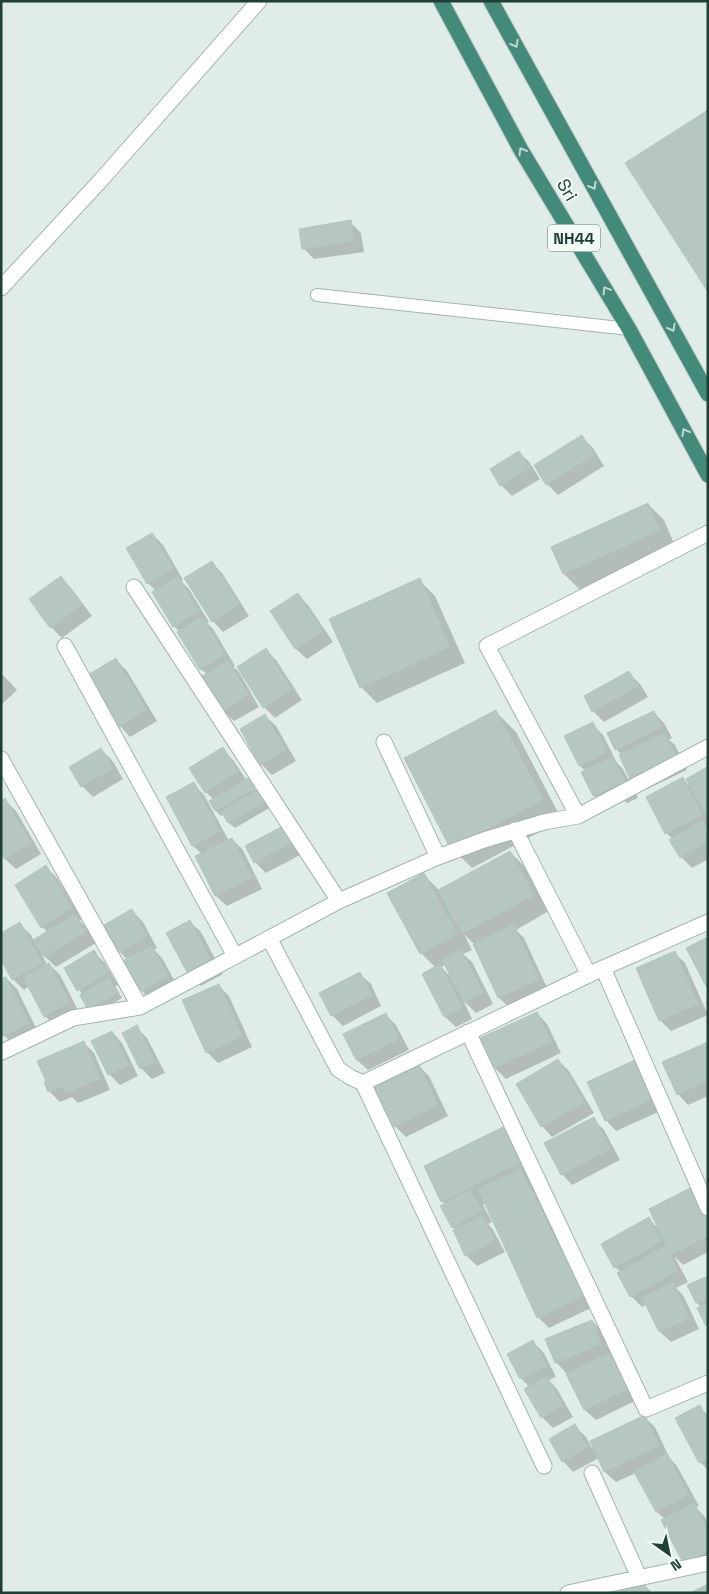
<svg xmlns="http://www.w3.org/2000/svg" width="709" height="1594" font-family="'Space Grotesk',sans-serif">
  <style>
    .shadow { fill: #0003; fill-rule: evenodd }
    .building { fill: #b5c7c0; stroke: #b2c7be }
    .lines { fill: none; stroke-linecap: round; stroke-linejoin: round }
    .service-casing { stroke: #a2b4ae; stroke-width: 14 }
    .minor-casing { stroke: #a2b4ae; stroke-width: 17 }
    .trunk-casing { stroke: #c0c9c7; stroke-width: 17 }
    .service { stroke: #fff; stroke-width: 12 }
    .minor { stroke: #fff; stroke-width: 15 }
    .trunk { stroke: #448a7a; stroke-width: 15 }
    .oneway { stroke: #bdd8d0 }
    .labels { text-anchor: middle; stroke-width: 4; stroke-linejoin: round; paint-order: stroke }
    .shield { fill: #f1f9f5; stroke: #5e766f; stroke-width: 1 }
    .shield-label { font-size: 16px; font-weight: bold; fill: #1f3e36 }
    .street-label { font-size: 18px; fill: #1f3e36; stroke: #f1f9f5 }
  </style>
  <rect width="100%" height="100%" fill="#e0ece7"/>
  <path class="shadow" d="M350 222 361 233 364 252 314 259 303 248Z
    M582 437 593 448 604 466 558 495 547 484Z
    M519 452 530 463 540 479 512 496 501 485Z
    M648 504 664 520 675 546 580 590 564 574 553 548Z
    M152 534 163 545 183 580 181 581 189 589 209 622 207 623 213 629 235 666 233 667 239 672 259 707 234 721 223 710 207 674 201 669 180 632 174 626 156 591 148 583Z
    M211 562 222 573 249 616 223 632 213 621Z
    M61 578 71 588 92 616 62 638 51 627Z
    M419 580 435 596 465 663 377 703 361 687Z
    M297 594 308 605 333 642 307 659 296 649 271 612Z
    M266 650 276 660 302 700 275 718 264 707Z
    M116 660 127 671 157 721 130 737 120 726Z
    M1 673 17 690 1 705Z
    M629 673 640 684 648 697 604 722 593 711Z
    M496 712 516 732 562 820 472 868 451 847Z
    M653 712 664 723 672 738 669 740 675 745 687 770 643 791 632 780 622 755 616 749Z
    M265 716 276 726 296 761 272 775 261 764Z
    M592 724 603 735 617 763 623 769 638 798 627 803 622 798 605 806 594 796 586 771 580 766 566 737Z
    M222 749 233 760 247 781 248 780 253 785 257 792 271 807 235 828 229 823 224 814 221 816 216 811 211 802 214 800 206 792Z
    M101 750 112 760 123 779 93 797 82 786 71 768Z
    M708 769V859L692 868 681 857 671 840 673 839 666 833 683 779 691 787Z
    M194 784 204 795 229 841 232 839 243 850 262 889 227 906 216 896 197 857 202 854 193 846Z
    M5 800 16 811 41 854 16 869 5 859 1 852Z
    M283 827 302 854 266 873 255 862 247 847Z
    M510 852 526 868 549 911 516 930 524 938 548 990 510 1008 499 998 474 944 464 934 472 950 463 954 472 962 493 1004 476 1013 463 1000 472 1019 456 1027 445 1017 423 974 436 968 421 953 424 875 439 890ZM446 964 453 979 441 967Z
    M46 867 57 878 82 919 80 921 85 926 96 943 56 967 41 953 47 965 49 964 60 975 80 1014 56 1027 45 1016 29 986 24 990 13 979 20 924 31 935 34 941 48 932 42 927Z
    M132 911 143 922 157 948 154 950 162 958 178 987 152 1001 141 990 128 960 120 952Z
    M190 922 201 932 223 974 201 986 190 976Z
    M94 952 104 962 118 985 115 986 122 998 95 1014 65 968Z
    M674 952 685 963 708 1015 671 1031 660 1020Z
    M360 974 371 984 381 1006 343 1026 332 1015Z
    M6 978 17 989 39 1034 14 1046 4 1035Z
    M218 985 229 996 252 1047 218 1063 207 1052Z
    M537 1013 547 1024 561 1053 506 1079 495 1068 482 1039Z
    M385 1014 396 1025 409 1050 368 1070 357 1060 345 1035Z
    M136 1027 147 1038 165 1073 152 1079 141 1068Z
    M112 1032 122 1043 138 1076 120 1085 109 1074Z
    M84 1043 94 1053 110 1090 78 1103 72 1097 60 1102 49 1091Z
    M708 1043V1096L688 1105 678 1094Z
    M558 1060 569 1071 594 1113 552 1137 542 1126Z
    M635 1061 663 1110 616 1131 606 1120Z
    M418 1065 429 1076 448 1116 406 1137 395 1126Z
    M593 1119 604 1130 620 1160 572 1185 562 1174Z
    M505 1128 593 1307 549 1328 538 1317 486 1203 483 1205 492 1222 488 1224 492 1228 505 1252 477 1266 466 1255 454 1231 456 1230 453 1227 445 1204 442 1201Z
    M708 1209V1252L683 1265 674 1256 688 1282 676 1288 683 1295 699 1329 671 1342 660 1332 647 1304 642 1307 631 1296 621 1272 615 1267 649 1219 660 1230Z
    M708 1277V1326L702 1308 697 1303 689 1286Z
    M592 1321 603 1332 611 1353 643 1397 596 1420 585 1410 567 1374 556 1362Z
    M533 1342 544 1353 556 1377 549 1380 557 1389 573 1417 553 1428 542 1417 529 1387 521 1378Z
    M699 1407 708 1415V1470L700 1462Z
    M644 1417 655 1427 669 1457 677 1466 699 1506 696 1507 704 1516 708 1523V1567L695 1574 684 1563 665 1519 657 1512 636 1473 616 1482 605 1472 599 1458 573 1472 563 1461 575 1426 586 1437 592 1448Z
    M644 1584 652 1593H620Z"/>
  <path class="building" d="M708 110V292L625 163Z
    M351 220 354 241 302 249 299 229Z
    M582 435 594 455 546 485 534 465Z
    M519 451 530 468 500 486 490 469Z
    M648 503 660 530 563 574 551 547Z
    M152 533 173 568 147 584 126 548Z
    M212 561 239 604 212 622 184 578Z
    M61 576 82 605 50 628 29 599Z
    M178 576 199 611 173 627 152 592Z
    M420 578 450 647 360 688 329 619Z
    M298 593 323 631 295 649 270 611Z
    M202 616 225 654 200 670 177 632Z
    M266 648 292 689 263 708 237 667Z
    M116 658 147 710 119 727 88 675Z
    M228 660 249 695 222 711 202 676Z
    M629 671 638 686 592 712 584 696Z
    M496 710 543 800 450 848 404 758Z
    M654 711 662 727 615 750 607 733Z
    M265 714 286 750 260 765 240 729Z
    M593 722 607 752 579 766 564 736Z
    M664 733 677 759 631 781 619 755Z
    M223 747 238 772 205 793 189 768Z
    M101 748 113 768 81 787 69 767Z
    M612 757 628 787 615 793 612 787 593 796 581 772Z
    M707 767 708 768V818L686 779Z
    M683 777 702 815 665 834 646 797Z
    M248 778 254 789 215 811 209 801Z
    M194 782 220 831 192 846 166 797Z
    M260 789 267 801 228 823 221 811Z
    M5 798 31 843 4 859 1 855V801Z
    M702 820 708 830V841L680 858 669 840Z
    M283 826 292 842 254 863 245 846Z
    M232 838 252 878 215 896 195 856Z
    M510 851 534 895 462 934 438 890Z
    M46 865 72 908 41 928 15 885Z
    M424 873 457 934 420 954 387 893Z
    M132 909 147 937 119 953 104 925Z
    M75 914 86 932 44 957 33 940Z
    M190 920 213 963 189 976 166 933Z
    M20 922 42 963 12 980 1 960V933Z
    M513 925 539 979 498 998 473 944Z
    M708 937V990L686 948Z
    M152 946 168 976 140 991 124 960Z
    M94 950 108 973 77 991 64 968Z
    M461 950 483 993 464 1003 442 960Z
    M675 951 698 1004 659 1021 636 968Z
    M49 963 70 1002 44 1017 23 977Z
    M440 964 462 1008 444 1017 422 974Z
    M360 972 372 995 331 1016 319 993Z
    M6 977 29 1023 3 1036 1 1033V979Z
    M109 978 117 993 88 1010 80 995Z
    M219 984 242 1036 206 1053 182 1000Z
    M537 1012 551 1042 494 1068 480 1038Z
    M386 1013 399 1039 356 1060 343 1034Z
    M137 1025 155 1062 140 1069 122 1033Z
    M112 1031 129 1065 108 1075 91 1041Z
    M84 1041 100 1079 66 1093 63 1086 48 1092 44 1082 46 1081 37 1061Z
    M708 1042V1081L677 1095 662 1062Z
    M558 1059 584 1102 541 1127 516 1084Z
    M635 1060 653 1099 605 1121 587 1082Z
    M418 1063 438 1105 394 1127 373 1085Z
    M594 1117 610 1149 561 1175 544 1143Z
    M505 1126 523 1161 441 1202 424 1166Z
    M520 1169 538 1203 494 1224 478 1189Z
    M692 1187 708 1218V1236L671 1255 649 1209Z
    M470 1189 482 1210 452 1228 440 1206Z
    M538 1203 558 1244 513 1265 494 1224Z
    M482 1216 495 1241 465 1256 453 1230Z
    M649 1217 662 1241 614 1268 601 1244Z
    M558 1244 571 1270 525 1292 513 1265Z
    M665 1246 678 1271 630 1297 617 1273Z
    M571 1270 583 1296 537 1318 525 1292Z
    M708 1276V1298L696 1303 687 1285Z
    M673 1283 689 1318 659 1332 642 1297Z
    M708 1303V1325L706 1326 697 1308Z
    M592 1320 601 1344 555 1363 545 1339Z
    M533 1340 547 1366 520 1379 507 1354Z
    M615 1350 633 1386 584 1410 566 1374Z
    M547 1376 563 1406 541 1418 524 1389Z
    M700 1405 708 1421V1458L699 1463 675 1418Z
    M645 1415 659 1446 604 1472 590 1441Z
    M575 1424 588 1447 562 1462 549 1439Z
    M667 1453 689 1495 656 1512 634 1472Z
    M694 1503 708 1532V1551L683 1563 661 1520Z
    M644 1583 648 1593H618V1592Z
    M708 1584V1593H690Z"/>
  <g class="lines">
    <g class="service-casing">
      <path id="service" d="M317 295 629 329"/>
    </g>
    <g class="minor-casing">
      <path id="minor" d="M1 288 101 180 259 1
        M134 587 339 901
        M65 646 235 956
        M384 742 438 857
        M1 759 140 1007
        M578 816 487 646 708 533
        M515 830 589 975
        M269 938 338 1069 350 1077 363 1083
        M603 968 708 1208
        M468 1032 646 1409 708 1383
        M2 1052 73 1018 140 1007 339 901 438 857 484 840 544 822 578 816 708 747
        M544 1466 363 1083 603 968 708 922
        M592 1473 639 1577
        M568 1593 708 1563"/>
    </g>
    <g class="trunk-casing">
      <path id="trunk" d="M441 1 521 150 629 329 708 475
        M491 1 708 394"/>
    </g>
    <use href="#service" class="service"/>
    <use href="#minor" class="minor"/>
    <use href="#trunk" class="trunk"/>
  </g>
  <defs><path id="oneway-chevron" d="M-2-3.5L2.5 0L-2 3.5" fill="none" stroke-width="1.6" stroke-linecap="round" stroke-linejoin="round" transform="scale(1.25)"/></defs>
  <g class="oneway">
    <use href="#oneway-chevron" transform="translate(515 44) rotate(61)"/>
    <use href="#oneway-chevron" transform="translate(522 151) rotate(-120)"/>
    <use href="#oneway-chevron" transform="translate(593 186) rotate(61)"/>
    <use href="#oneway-chevron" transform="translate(606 290) rotate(-121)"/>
    <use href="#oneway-chevron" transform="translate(672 328) rotate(61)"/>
    <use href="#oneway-chevron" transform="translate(685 432) rotate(-118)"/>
  </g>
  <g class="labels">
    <rect class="shield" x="548" y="224.5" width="52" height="27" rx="4"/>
    <g class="shield-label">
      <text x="574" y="244">NH44</text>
    </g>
    <g class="street-label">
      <text transform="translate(567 190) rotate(59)" y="6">Sri</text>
    </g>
  </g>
  <rect width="709" height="1594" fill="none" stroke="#1f3e36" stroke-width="5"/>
  <g transform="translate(669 1554) rotate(147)" stroke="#f1f9f5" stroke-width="4" paint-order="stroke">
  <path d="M0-4L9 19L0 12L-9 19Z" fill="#1f3e36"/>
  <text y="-8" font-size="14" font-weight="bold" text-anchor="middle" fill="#1f3e36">N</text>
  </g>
</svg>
